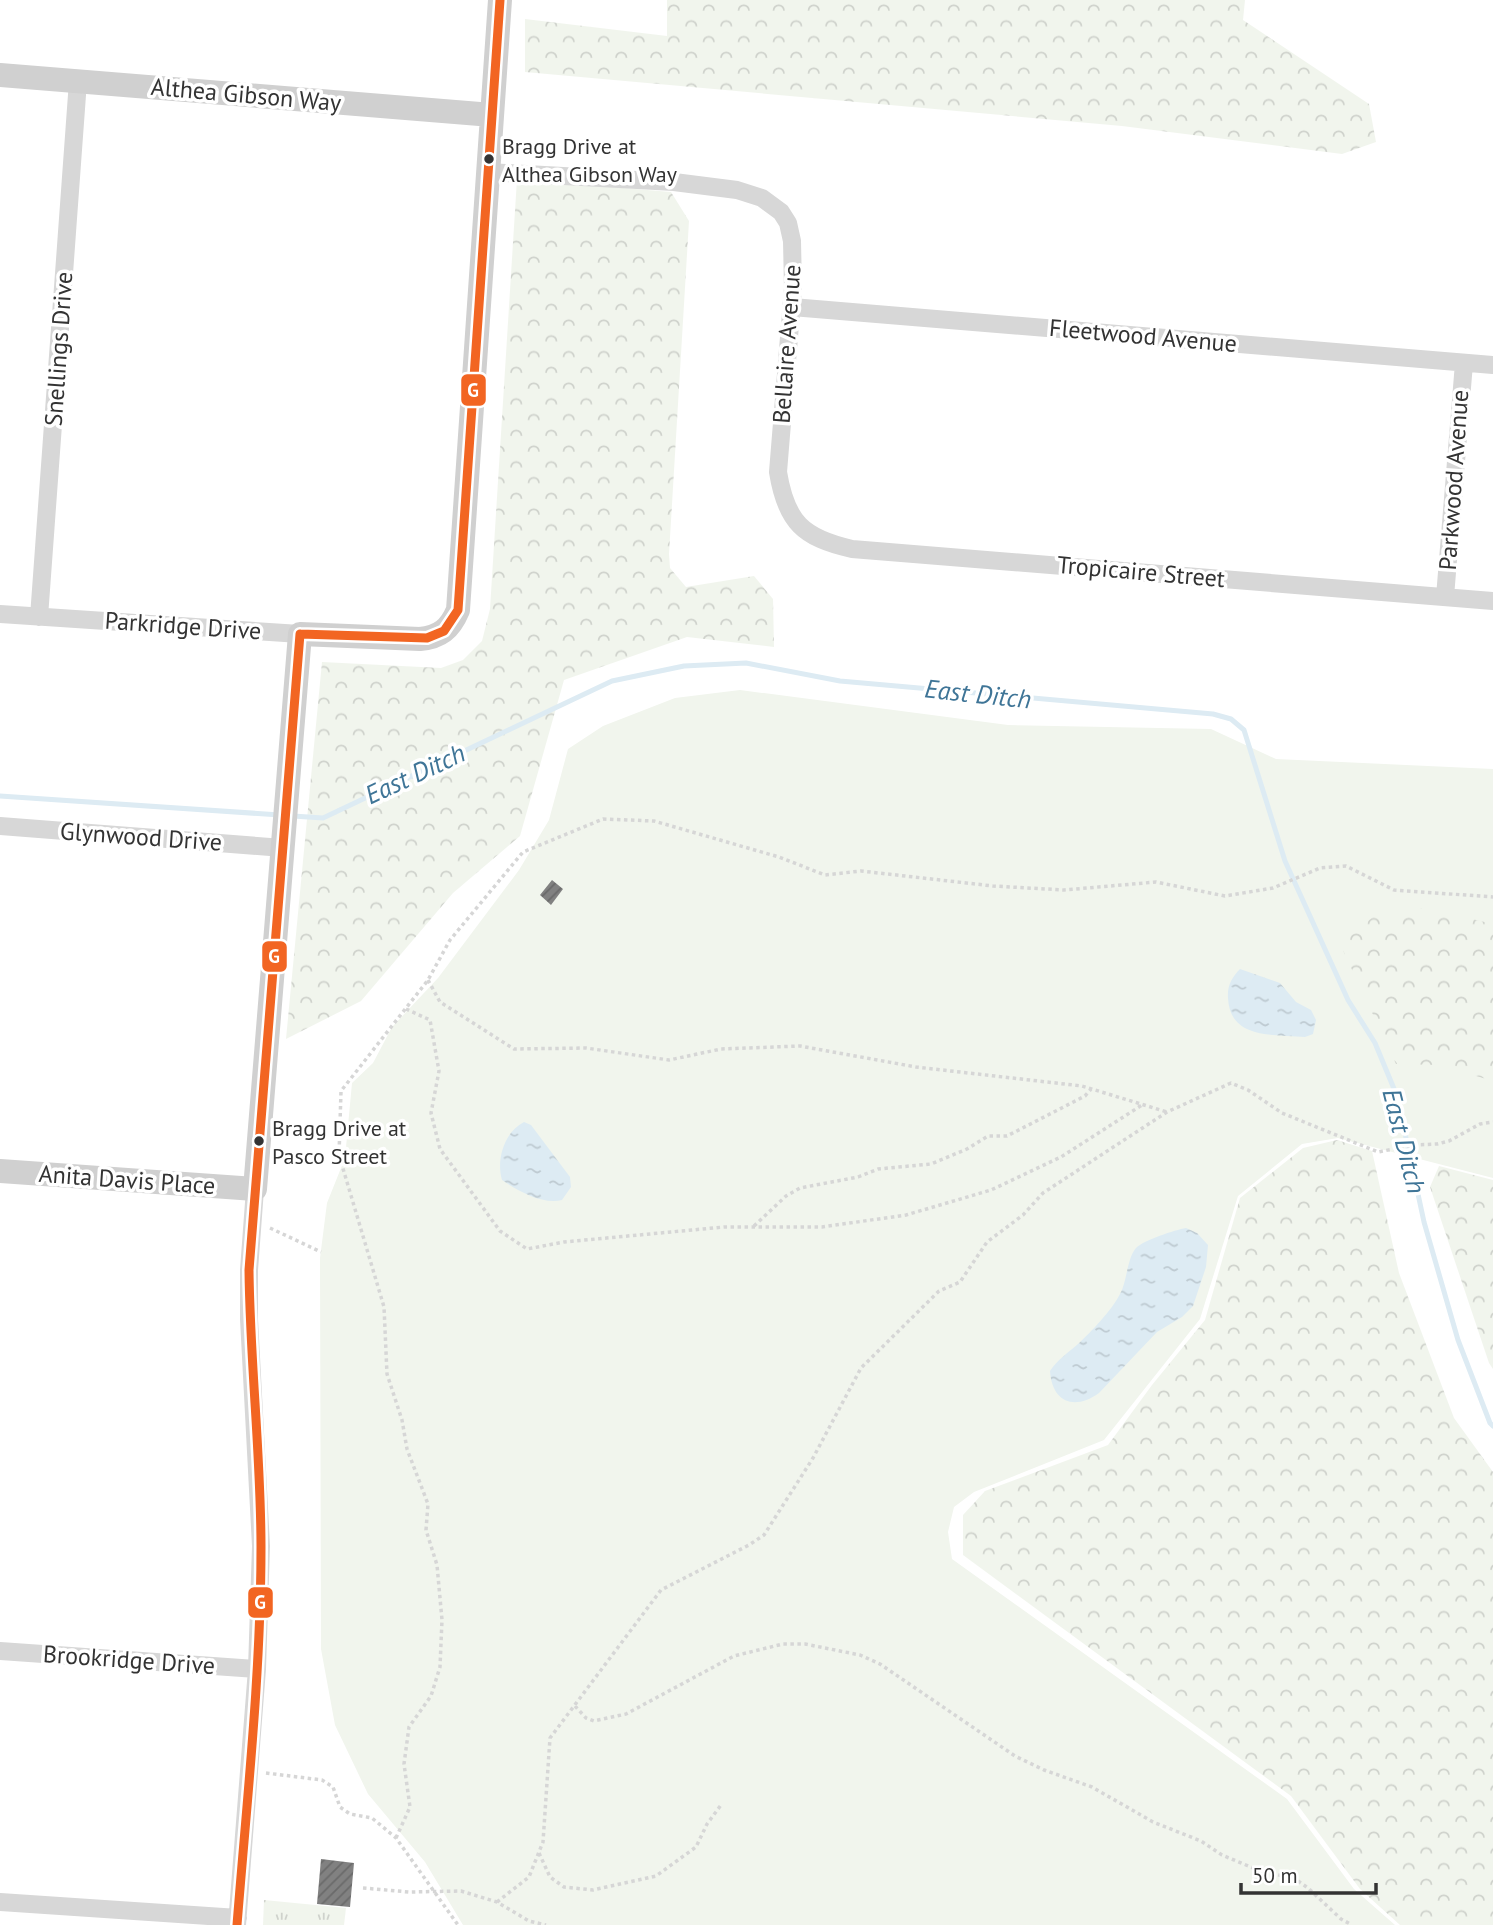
<svg xmlns="http://www.w3.org/2000/svg" width="1493" height="1925" font-family="'PT Sans',sans-serif">
  <style>
    .grass { fill: #f1f5ed }
    .forest { fill: url(#forest-crowns) }
    .park { fill: url(#park-tufts) }
    .water { fill: url(#water-ripples) }
    .lines { fill: none; stroke-linecap: round; stroke-linejoin: round }
    .stream { stroke: #ddebf3; stroke-width: 5 }
    .building { fill: url(#building-hatch) }
    .path { stroke: #d6d6d6; stroke-width: 3.5; stroke-dasharray: 3.5 3.5; stroke-linecap: butt }
    .street { stroke: #d7d7d7; stroke-width: 18 }
    .secondary { stroke: #d0d0d0; stroke-width: 24 }
    .bus-1-casing { stroke: #fff; stroke-width: 14 }
    .bus-1 { stroke: #f26522; stroke-width: 9 }
    .bus-dot { fill: #333; stroke: #fff; stroke-width: 2.5 }
    .labels { text-anchor: middle; stroke-width: 7; stroke-linejoin: round; paint-order: stroke }
    .bus-label { font-size: 22px; fill: #333; stroke: #fff; text-anchor: start }
    .street-label { font-size: 24px; fill: #333; stroke: #fff }
    .water-label { font-size: 26px; font-style: italic; fill: #3f7597; stroke: #fff }
    .line-badge { stroke: #fff; stroke-width: 2.5 }
    .badge-label { font-size: 19px; text-anchor: middle; font-weight: bold; fill: #fff }
  </style>
  <defs>
    <pattern id="forest-crowns" width="20" height="18" patternUnits="userSpaceOnUse" patternTransform="scale(1.75)"><rect width="20" height="18" fill="#f1f5ed"/><path d="M2 6a3 3 0 1 1 6 0M12 15a3 3 0 1 1 6 0" fill="none" stroke="#cfd2cc"/></pattern>
    <pattern id="park-tufts" width="24" height="20" patternUnits="userSpaceOnUse" patternTransform="scale(1.75)"><rect width="24" height="20" fill="#f1f5ed"/><path d="M3 7l-1-3M5 7V3M7 7l1-3M15 17l-1-3M17 17v-4M19 17l1-3" fill="none" stroke="#cfd2cc"/></pattern>
    <pattern id="water-ripples" width="26" height="14" patternUnits="userSpaceOnUse" patternTransform="scale(1.75)"><rect width="26" height="14" fill="#ddebf3"/><path d="M2 4q2-2 4 0t4 0M15 11q2-2 4 0t4 0" fill="none" stroke="#becad1"/></pattern>
    <pattern id="building-hatch" width="6" height="6" patternUnits="userSpaceOnUse" patternTransform="scale(1.75)"><rect width="6" height="6" fill="#818181"/><path d="M-1 1l2-2M0 6l6-6M5 7l2-2" fill="none" stroke="#6a6a6a"/></pattern>
  </defs>
  <rect width="100%" height="100%" fill="#fff"/>
  <path class="grass" d="M740 690 1008 725 1211 729 1276 759 1493 769V1178L1338 1138 1302 1144 1238 1196 1200 1319 1104 1440 974 1492 954 1507 948 1532 952 1559 1287 1799 1354 1889 1395 1925H463L425 1862 368 1794 335 1725 321 1649 320 1258 327 1203 345 1158 352 1083 373 1063 392 1027 438 978 519 870 549 820 568 749 603 726 675 698Z"/>
  <path class="forest" d="M667 0H1245L1243 20 1369 104 1376 142 1342 154 1122 126 525 72V19L667 36Z
    M517 179 671 192 689 221 669 554 670 568 686 587 754 576 773 599 774 647 687 637 564 680 520 836 453 893 361 1001 286 1039 322 662 441 668 463 660 482 641 490 609Z
    M1426 908 1493 924V1081L1439 1065 1396 1064 1340 944 1374 916Z
    M1337 1140 1372 1151 1399 1273 1454 1418 1493 1472V1925H1400L1360 1889 1291 1796 963 1555V1515L985 1491 1108 1445 1152 1385 1205 1320 1240 1198 1303 1148Z
    M1439 1166 1493 1180V1369L1489 1363 1430 1187Z"/>
  <path class="park" d="M264 1900 346 1908 344 1925H263Z"/>
  <path class="water" d="M1240 969 1280 983 1296 1002 1311 1010 1316 1020 1313 1034 1305 1037C1274 1034 1230 1040 1228 998 1227 986 1232 977 1240 969Z
    M524 1122 531 1125 570 1177 571 1187 562 1200C543 1205 518 1191 502 1180 496 1160 504 1132 524 1122Z
    M1186 1228 1197 1233 1208 1245 1206 1267 1193 1306 1182 1317 1157 1332 1099 1393C1074 1411 1052 1402 1050 1371 1058 1359 1068 1353 1078 1344 1091 1332 1112 1310 1120 1294 1127 1282 1127 1258 1136 1248 1144 1240 1175 1230 1186 1228Z"/>
  <g class="lines">
    <path class="stream" d="M0 796 280 815
      M293 816 323 818 612 681 684 666 746 663 840 681 1213 714 1231 719 1244 730 1285 861 1348 1000 1375 1043 1397 1096 1424 1222 1458 1340 1490 1423 1493 1426"/>
  </g>
  <path class="building" d="M552 880 563 889 551 905 540 895Z
    M321 1859 354 1863 350 1907 317 1904Z"/>
  <g class="lines">
    <path class="path" d="M428 980 440 1002 514 1049 586 1048 669 1060 721 1049 800 1046 916 1067 1082 1086 1167 1112
      M406 1009 430 1020 439 1071 431 1113 440 1149 500 1231 527 1249 564 1242 724 1227H822L906 1215 991 1190 1061 1157 1142 1105
      M754 1226 786 1196 800 1188 858 1177 878 1169 931 1164 967 1149 988 1136H1007L1085 1096 1091 1089
      M270 1228 321 1252
      M575 1706 586 1718 594 1721 626 1714 734 1656 783 1644H805L860 1655 880 1664 1015 1756 1044 1770 1092 1787 1153 1822 1201 1841 1222 1855 1258 1870 1295 1879 1308 1888 1341 1919 1352 1925
      M266 1773 322 1780 333 1787 340 1807 350 1814 372 1818 396 1838 458 1925
      M396 1838 410 1807 404 1764 409 1727 431 1696 440 1667 442 1620 437 1565 426 1530 428 1504 407 1449 402 1420 387 1374 384 1307 339 1155 341 1091 428 980 450 940 523 852 603 819 654 821 779 857 825 875 861 871 993 886 1064 890 1156 882 1225 896 1273 888 1320 868 1346 866 1394 890 1493 897
      M539 1853 550 1877 564 1887 593 1890 656 1876 696 1847 707 1824 721 1805
      M363 1888 409 1892 461 1891 497 1902 529 1921 546 1925
      M497 1902 529 1877 543 1842 550 1738 661 1590 749 1545 764 1535 813 1458 861 1368 939 1291 960 1282 987 1242 1023 1215 1043 1193 1167 1112 1231 1083 1248 1090 1282 1113 1378 1152 1414 1145 1437 1144 1449 1141 1480 1124 1493 1122"/>
    <path class="street" d="M488 172 674 182 737 190 762 198 781 212 788 223 792 241 793 288 778 472C786 522 803 538 852 549L1493 601
      M792 307 1493 365
      M1445 597 1464 363
      M0 614 300 634
      M39 617 78 81
      M0 826 283 848
      M0 1651 257 1669
      M0 1902 238 1918
      M237 1925 257 1669 261 1546 249 1319V1270L255 1189"/>
    <path class="secondary" d="M0 75 492 115
      M0 1171 255 1189 300 634 420 639C440 637 450 629 458 610L500 0"/>
    <g class="bus-1-casing">
      <path id="bus-1" d="M300 634 427 638 444 631 458 610 500 0
        M237 1925C247 1799 261 1673 261 1547 261 1455 250 1363 249 1270L300 634"/>
    </g>
    <use href="#bus-1" class="bus-1"/>
  </g>
  <g class="bus-dot">
    <circle cx="489" cy="159" r="6"/>
    <circle cx="259" cy="1141" r="6"/>
  </g>
  <g class="labels">
    <g class="bus-label">
      <text x="502" y="154">Bragg Drive at<tspan x="502" dy="28">Althea Gibson Way</tspan></text>
      <text x="272" y="1136">Bragg Drive at<tspan x="272" dy="28">Pasco Street</tspan></text>
    </g>
    <g class="street-label">
      <text transform="translate(246 95) rotate(5)" y="8">Althea Gibson Way</text>
      <text transform="translate(1143 336) rotate(5)" y="8">Fleetwood Avenue</text>
      <text transform="translate(787 344) rotate(-86)" y="8">Bellaire Avenue</text>
      <text transform="translate(59 349) rotate(-86)" y="8">Snellings Drive</text>
      <text transform="translate(1454 480) rotate(-86)" y="8">Parkwood Avenue</text>
      <text transform="translate(1141 572) rotate(5)" y="8">Tropicaire Street</text>
      <text transform="translate(183 626) rotate(4)" y="8">Parkridge Drive</text>
      <text transform="translate(141 837) rotate(4)" y="8">Glynwood Drive</text>
      <text transform="translate(127 1180) rotate(4)" y="8">Anita Davis Place</text>
      <text transform="translate(129 1660) rotate(4)" y="8">Brookridge Drive</text>
    </g>
    <g class="water-label">
      <text transform="translate(978 694) rotate(6)" y="9">East Ditch</text>
      <text transform="translate(415 774) rotate(-25)" y="9">East Ditch</text>
      <text transform="translate(1404 1141) rotate(76)" y="9">East Ditch</text>
    </g>
  </g>
  <g class="line-badge">
    <rect x="460" y="373" width="27" height="34" rx="7" fill="#f26522"/>
    <rect x="261" y="940" width="27" height="33" rx="7" fill="#f26522"/>
    <rect x="247" y="1586" width="27" height="33" rx="7" fill="#f26522"/>
  </g>
  <g class="badge-label">
    <text x="473" y="397">G</text>
    <text x="274" y="963">G</text>
    <text x="260" y="1609">G</text>
  </g>
  <path d="M1241 1883v10h135v-10" fill="none" stroke="#333333" stroke-width="3.5"/>
  <text x="1252" y="1883" font-size="21" fill="#333333" stroke="#ffffff" stroke-width="5" paint-order="stroke">50 m</text>
</svg>
